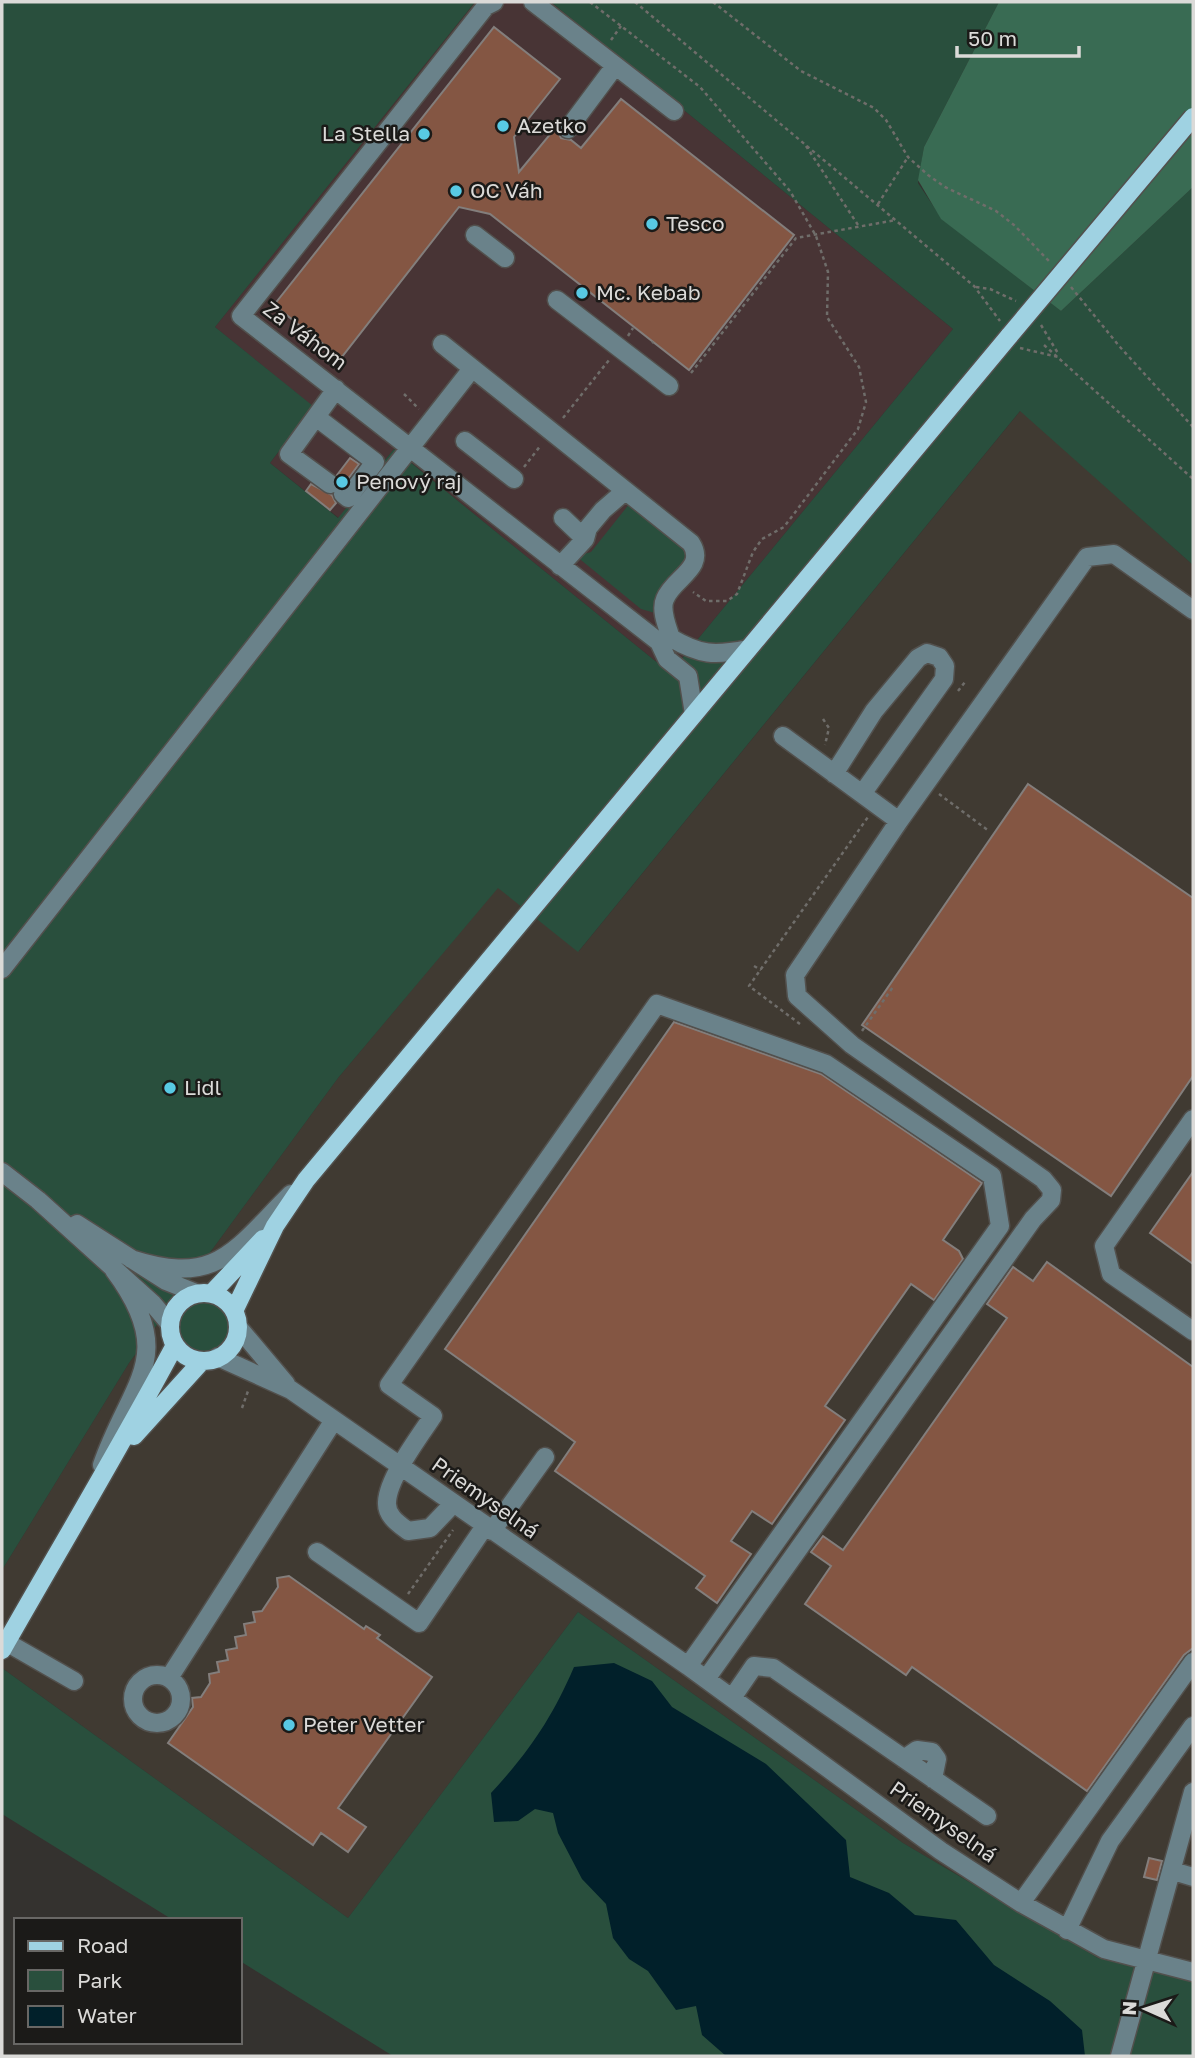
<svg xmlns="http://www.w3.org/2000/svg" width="1195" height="2058" font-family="'Golos Text',sans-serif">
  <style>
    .commercial { fill: #483435 }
    .built { fill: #403a32 }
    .green { fill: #294f3d }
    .forest { fill: #396b53 }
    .water { fill: #01202a }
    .building { fill: #845643; stroke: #837e7c; stroke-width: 2 }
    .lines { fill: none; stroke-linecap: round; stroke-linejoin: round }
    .minor-casing { stroke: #52504d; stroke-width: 21 }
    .major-casing { stroke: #52504d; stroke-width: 21 }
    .path { stroke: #6f6d6a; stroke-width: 2.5; stroke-dasharray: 3.5 3.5; stroke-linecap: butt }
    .minor { stroke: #6a828a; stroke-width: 18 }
    .major { stroke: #9fd2e2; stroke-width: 18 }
    .major-bridge-casing { stroke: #52504d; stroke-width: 21; stroke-linecap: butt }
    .major-bridge { stroke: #9fd2e2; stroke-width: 18 }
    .poi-dot { fill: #58c9e3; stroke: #1b1a18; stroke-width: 2.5 }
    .labels { text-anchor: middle; stroke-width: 5; stroke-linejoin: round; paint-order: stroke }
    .poi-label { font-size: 21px; fill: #dbdad8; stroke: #1b1a18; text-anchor: start }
    .street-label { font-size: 21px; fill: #dbdad8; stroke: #1b1a18 }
  </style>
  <rect width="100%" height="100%" fill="#34322f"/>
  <path class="commercial" d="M475 2H551L953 329 670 673 394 449 339 518 270 463 313 407 215 327Z"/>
  <path class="built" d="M1021 410 1193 565V1982L1098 1958 903 1843 578 1612 348 1918 2 1668V1570L129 1363 338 1078 498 887 579 951Z"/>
  <path class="green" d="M2 2H475L215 327 313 406 270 463 338 518 394 449 670 673 953 329 551 2H999L924 147 918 183 942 219 1061 311 1193 187V565L1020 411 578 952 498 888 338 1078 129 1363 2 1570Z
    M630 503 685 548C689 574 654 587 655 613L641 609 576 556 591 552Z
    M179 1326a25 25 0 1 1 50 0a25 25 0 1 1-50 0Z
    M578 1612 903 1843 1098 1958 1193 1982V2056H393L240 1961V1920H173L2 1814V1668L348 1918Z"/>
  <path class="forest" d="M999 2H1193V187L1061 311 941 219 918 180 924 147Z"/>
  <path class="water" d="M614 1663 652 1681 672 1707 766 1764 846 1840 850 1877 889 1893 915 1915 956 1920 994 1965 1050 2001 1082 2030 1085 2056H726L702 2035 696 2006 676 2010 648 1971 629 1959 613 1938 606 1904 582 1879 558 1833 553 1813 535 1809 518 1821 494 1822 491 1793C529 1752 552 1718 574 1667Z"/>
  <path class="building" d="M494 27 560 79 514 137 519 172 556 127 561 138 571 140 581 148 621 99 794 235 689 370 490 214 459 207 341 358 274 305Z
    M350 458 359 464 345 483H341L337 475Z
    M311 484 332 495 336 503 330 510 306 491Z
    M1028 784 1193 898V1076L1111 1196 862 1025Z
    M674 1022 821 1074 982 1183 943 1240 959 1251 963 1259 934 1300 911 1284 825 1406 845 1420 772 1524 752 1511 731 1541 751 1554 717 1603 696 1588 705 1576 555 1471 575 1442 445 1349Z
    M1193 1172V1264L1150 1233Z
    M1047 1262 1193 1367V1648L1184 1655 1087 1791 912 1667 906 1675 805 1604 831 1566 811 1552 823 1536 843 1550 1007 1318 987 1304 1013 1267 1033 1281Z
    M289 1576 364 1629 366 1626 380 1635 377 1638 432 1677 338 1808 366 1827 348 1852 321 1833 313 1845 168 1743 193 1707 192 1698 201 1697 210 1683 209 1674 219 1672 217 1662 228 1660 226 1650 237 1648 235 1637 246 1635 244 1624 255 1622 253 1612 262 1611 278 1587 277 1578Z
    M1149 1858 1162 1861 1157 1880 1144 1877Z"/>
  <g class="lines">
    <g class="minor-casing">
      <path id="minor" d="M494 2 486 6 241 316 659 642 667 659 688 676 694 714
        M533 2 674 111
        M568 129 615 66
        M475 235 505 258
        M557 300 669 386
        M442 344 691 543C707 568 673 578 665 599 660 610 667 626 671 638 700 655 714 656 748 649
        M316 417 375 462 348 498 343 494
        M465 441 514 479
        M330 484 289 454 336 389
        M563 518 585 539
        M560 566 585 539 588 528 603 510 625 491
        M783 736 899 821
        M834 774 874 711 918 658 927 653 939 657 945 666 944 679 862 794
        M2 969 471 370
        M1193 1119 1104 1246 1111 1274 1193 1331
        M2 1172 38 1200 153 1304 170 1324
        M77 1224 166 1281 196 1293
        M131 1259C218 1287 234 1250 291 1194
        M238 1327 286 1384
        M218 1357 291 1390 688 1666 941 1851 1021 1903 1104 1949 1193 1972
        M102 1465C131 1381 179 1357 114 1270
        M453 1504 430 1528 408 1531C399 1524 386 1516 387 1502 388 1478 419 1437 433 1416L389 1385 657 1004 826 1064 992 1176 1000 1226 688 1666
        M492 1531 545 1457
        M317 1552 419 1623 485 1526
        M6 1642 74 1681
        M133 1699a24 24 0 1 1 48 0a24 24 0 1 1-48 0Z
        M169 1678 334 1420
        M706 1679 1033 1219 1051 1200 1052 1190 1043 1179 852 1045 797 996 795 975 899 821 1087 557 1114 554 1193 610
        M732 1698 754 1666 773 1668 987 1816
        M904 1759 917 1750 932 1752 937 1759 933 1779
        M1173 1871 1193 1877
        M1021 1903 1193 1662
        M1067 1930 1110 1841 1193 1726
        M1120 2056 1193 1792"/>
    </g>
    <g class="major-casing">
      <path id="major" d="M170 1327a34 34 0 1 1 68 0a34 34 0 1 1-68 0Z
        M212 1293 263 1239
        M234 1311 275 1226 306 1180 1010 335
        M134 1436 202 1361
        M2 1650C60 1548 120 1448 175 1345"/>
    </g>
    <path class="path" d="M590 2 700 87 790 191 816 236 828 272 827 317 859 367 866 402 858 429 784 527 762 539 753 552 737 594 727 601H706L693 592
      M635 2 974 286 1000 321
      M713 2 801 71 874 108 886 120 908 157 928 175 945 187 996 211 1014 225 1049 261
      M611 40 621 26
      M806 146 860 228
      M878 204 908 157
      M976 287 990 289 1016 301
      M1071 287 1120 347 1193 427
      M1041 325 1059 355
      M628 336 633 328
      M652 343 653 342
      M1044 345 1193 479
      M1020 348 1058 357
      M691 373 796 238 896 220
      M404 394 419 409
      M563 418 609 360
      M524 467 541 445
      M958 691 965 682
      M823 719 829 728 825 745
      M939 794 989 831
      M754 966 761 970
      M800 1024 749 986 868 817
      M862 1031 893 987
      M242 1408 248 1391
      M408 1594 453 1530"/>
    <use href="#minor" class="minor"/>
    <use href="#major" class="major"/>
    <g class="major-bridge-casing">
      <path id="major-bridge" d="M1010 335 1193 117"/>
    </g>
    <use href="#major-bridge" class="major-bridge"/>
  </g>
  <g class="poi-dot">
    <circle cx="503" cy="126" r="7"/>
    <circle cx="424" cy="134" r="7"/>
    <circle cx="456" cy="191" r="7"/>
    <circle cx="652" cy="224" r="7"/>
    <circle cx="582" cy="293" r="7"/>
    <circle cx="342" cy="482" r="7"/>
    <circle cx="170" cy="1088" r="7"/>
    <circle cx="289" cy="1725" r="7"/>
  </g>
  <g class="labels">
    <g class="poi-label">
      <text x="517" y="133">Azetko</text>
      <text x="410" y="141" text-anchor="end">La Stella</text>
      <text x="470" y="198">OC Váh</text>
      <text x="666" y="231">Tesco</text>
      <text x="596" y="300">Mc. Kebab</text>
      <text x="356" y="489">Penový raj</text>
      <text x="184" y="1095">Lidl</text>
      <text x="303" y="1732">Peter Vetter</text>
    </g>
    <g class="street-label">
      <text transform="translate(305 336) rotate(37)" y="7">Za Váhom</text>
      <text transform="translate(485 1498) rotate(35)" y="7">Priemyselná</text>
      <text transform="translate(943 1822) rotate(35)" y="7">Priemyselná</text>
    </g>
  </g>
  <rect width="1195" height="2058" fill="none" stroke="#dbdad8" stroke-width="7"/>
  <rect x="14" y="1918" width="228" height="126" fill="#1b1a18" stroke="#686765" stroke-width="2"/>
  <rect x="28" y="1941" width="35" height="10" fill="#9fd2e2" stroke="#686765" stroke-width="2"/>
  <text x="77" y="1953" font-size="21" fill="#dbdad8">Road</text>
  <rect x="28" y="1970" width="35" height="21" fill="#294f3d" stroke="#686765" stroke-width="2"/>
  <text x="77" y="1988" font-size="21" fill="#dbdad8">Park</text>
  <rect x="28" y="2006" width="35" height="21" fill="#01202a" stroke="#686765" stroke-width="2"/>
  <text x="77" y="2023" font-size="21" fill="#dbdad8">Water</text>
  <g transform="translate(1146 2009) rotate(273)" stroke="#1b1a18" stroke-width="5" paint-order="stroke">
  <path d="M0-5L12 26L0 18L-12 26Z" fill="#dbdad8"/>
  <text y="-10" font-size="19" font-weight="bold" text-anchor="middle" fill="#dbdad8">N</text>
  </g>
  <path d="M957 46v10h122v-10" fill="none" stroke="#dbdad8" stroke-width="3.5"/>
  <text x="968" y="46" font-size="21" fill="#dbdad8" stroke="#1b1a18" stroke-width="5" paint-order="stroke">50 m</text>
</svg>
